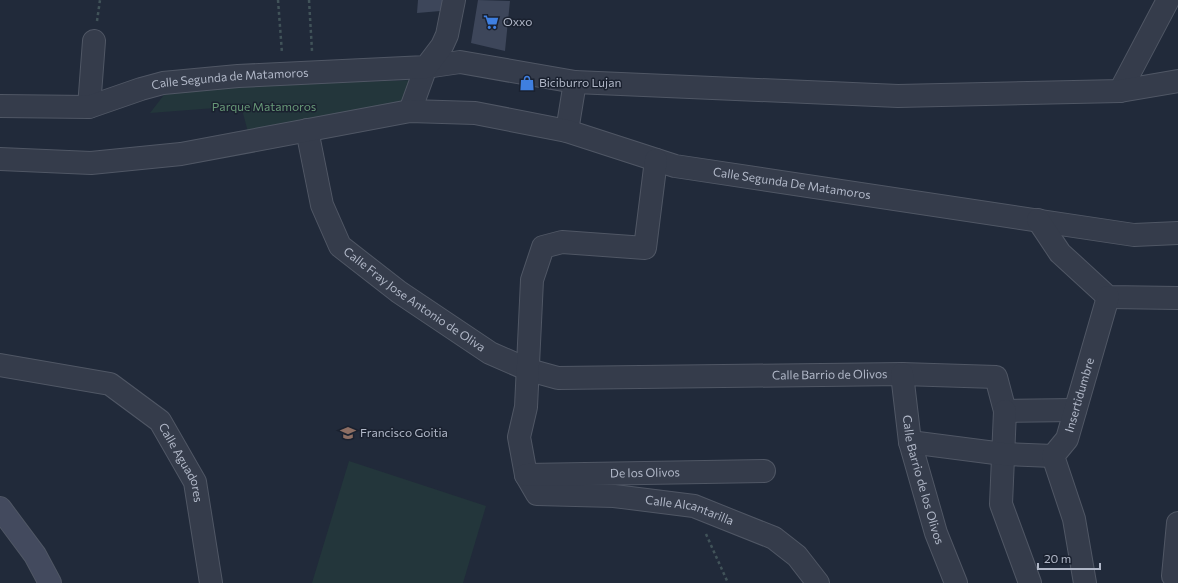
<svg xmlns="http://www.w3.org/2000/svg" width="1178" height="583" font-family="Commissioner,sans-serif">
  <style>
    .green { fill: #23363b }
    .building { fill: #3d465a }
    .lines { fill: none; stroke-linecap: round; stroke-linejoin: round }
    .minor-casing { stroke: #505765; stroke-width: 24 }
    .tertiary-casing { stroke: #505765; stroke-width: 24 }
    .secondary-casing { stroke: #505765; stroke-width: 24 }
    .path { stroke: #415359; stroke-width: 2.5; stroke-dasharray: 3 3; stroke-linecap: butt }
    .minor { stroke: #353c4b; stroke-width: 22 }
    .tertiary { stroke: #353c4b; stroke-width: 22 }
    .secondary { stroke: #434a5e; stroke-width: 22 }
    .labels { text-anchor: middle; stroke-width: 3; stroke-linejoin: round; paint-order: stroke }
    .poi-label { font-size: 12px; fill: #b0b7c7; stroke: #1a212f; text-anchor: start }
    .street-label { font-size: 12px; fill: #b0b7c7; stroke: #1a212f }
    .park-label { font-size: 12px; fill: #679877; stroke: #1a212f }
  </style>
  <rect width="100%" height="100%" fill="#212a3a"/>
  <path class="green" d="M417 80 408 104 248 132 241 106 150 113 167 91 250 85Z
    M349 461 486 506 463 583H312Z"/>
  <path class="building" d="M418 0H453L452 10 417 13Z
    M478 0 510 1 505 51 471 43Z"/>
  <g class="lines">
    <g class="minor-casing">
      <g id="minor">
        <path d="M1120 91 1168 0"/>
        <path d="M89 107 94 41"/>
        <path d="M410 111 426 67 460 62 575 82 898 96 1120 91 1178 81"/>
        <path id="s1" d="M307 130 322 205 340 246 399 292 490 353 529 370 558 378 902 374 996 377 1005 411 1075 410"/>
        <path d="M567 131 575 82"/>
        <path id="s2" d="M0 159 91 163 181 154 410 111 475 113 567 131 675 166 1134 235 1178 233"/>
        <path id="s3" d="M656 160 645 248 562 242 543 247 532 280 526 407 519 437 526 475 537 494 614 496 694 506 774 538 797 556 818 583"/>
        <path d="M1038 220 1060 253 1108 297 1178 298"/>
        <path id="s4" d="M0 365 110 384 160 421 195 482 211 583"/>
        <path id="s5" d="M902 374 910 442 936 533 956 583"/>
        <path d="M1005 411 1001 504 1030 583"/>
        <path d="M910 442 1003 454 1053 456"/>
        <path id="s6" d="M526 475 764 471"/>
        <path d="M1173 576 1178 523"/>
        <path id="s7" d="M1085 583 1074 519 1053 456 1067 439 1108 297"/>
      </g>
    </g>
    <g class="tertiary-casing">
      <g id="tertiary">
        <path id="s8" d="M0 106 89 107 141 89 163 83 238 76 426 67 442 46 447 35 454 0"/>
      </g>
    </g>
    <g class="secondary-casing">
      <path id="secondary" d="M0 508 35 555 50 583"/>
    </g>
    <path class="path" d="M278 0 282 53
      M309 0 312 51
      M97 21 100 0
      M706 534 728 583"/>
    <use href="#minor" class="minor"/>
    <use href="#tertiary" class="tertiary"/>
    <use href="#secondary" class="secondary"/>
  </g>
  <defs>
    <g id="supermarket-bare" transform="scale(1.2)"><path d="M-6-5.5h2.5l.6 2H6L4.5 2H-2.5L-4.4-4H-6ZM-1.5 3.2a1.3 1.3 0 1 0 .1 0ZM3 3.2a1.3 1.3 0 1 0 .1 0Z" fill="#3f7fe0" stroke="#1a212f" stroke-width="2.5" paint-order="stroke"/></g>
    <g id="shop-bare" transform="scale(1.2)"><path d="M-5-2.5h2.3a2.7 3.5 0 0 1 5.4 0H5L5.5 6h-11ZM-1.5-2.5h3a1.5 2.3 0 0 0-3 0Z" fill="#3f7fe0" stroke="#1a212f" stroke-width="2.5" paint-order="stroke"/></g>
    <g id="school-bare" transform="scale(1.2)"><path d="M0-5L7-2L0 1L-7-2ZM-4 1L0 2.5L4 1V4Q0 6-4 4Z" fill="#8d6e63" stroke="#1a212f" stroke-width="2.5" paint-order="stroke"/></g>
  </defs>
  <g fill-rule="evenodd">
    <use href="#supermarket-bare" x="491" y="22"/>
    <use href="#shop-bare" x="527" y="83"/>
    <use href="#school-bare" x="348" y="433"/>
  </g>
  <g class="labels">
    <g class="poi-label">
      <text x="503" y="26">Oxxo</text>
      <text x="539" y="87">Biciburro Lujan</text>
      <text x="360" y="437">Francisco Goitia</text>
    </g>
    <g class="street-label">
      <text dy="4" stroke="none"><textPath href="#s8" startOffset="234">Calle Segunda de Matamoros</textPath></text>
      <text dy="4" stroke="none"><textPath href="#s2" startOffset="805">Calle Segunda De Matamoros</textPath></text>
      <text dy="4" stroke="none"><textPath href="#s1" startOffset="213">Calle Fray Jose Antonio de Oliva</textPath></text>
      <text dy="4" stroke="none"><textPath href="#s1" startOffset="650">Calle Barrio de Olivos</textPath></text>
      <text dy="4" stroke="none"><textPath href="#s7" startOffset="199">Insertidumbre</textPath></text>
      <text dy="4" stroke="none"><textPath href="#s4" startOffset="221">Calle Aguadores</textPath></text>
      <text dy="4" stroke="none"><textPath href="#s6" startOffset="119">De los Olivos</textPath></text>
      <text dy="4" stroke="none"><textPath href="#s5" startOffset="108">Calle Barrio de los Olivos</textPath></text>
      <text dy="4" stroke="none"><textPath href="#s3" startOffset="599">Calle Alcantarilla</textPath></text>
    </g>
    <g class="park-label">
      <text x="264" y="111">Parque Matamoros</text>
    </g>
  </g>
  <path d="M1038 563v6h62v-6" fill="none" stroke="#b0b7c7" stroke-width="2"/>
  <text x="1044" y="563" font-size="12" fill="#b0b7c7" stroke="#1a212f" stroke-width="3" paint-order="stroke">20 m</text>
</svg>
